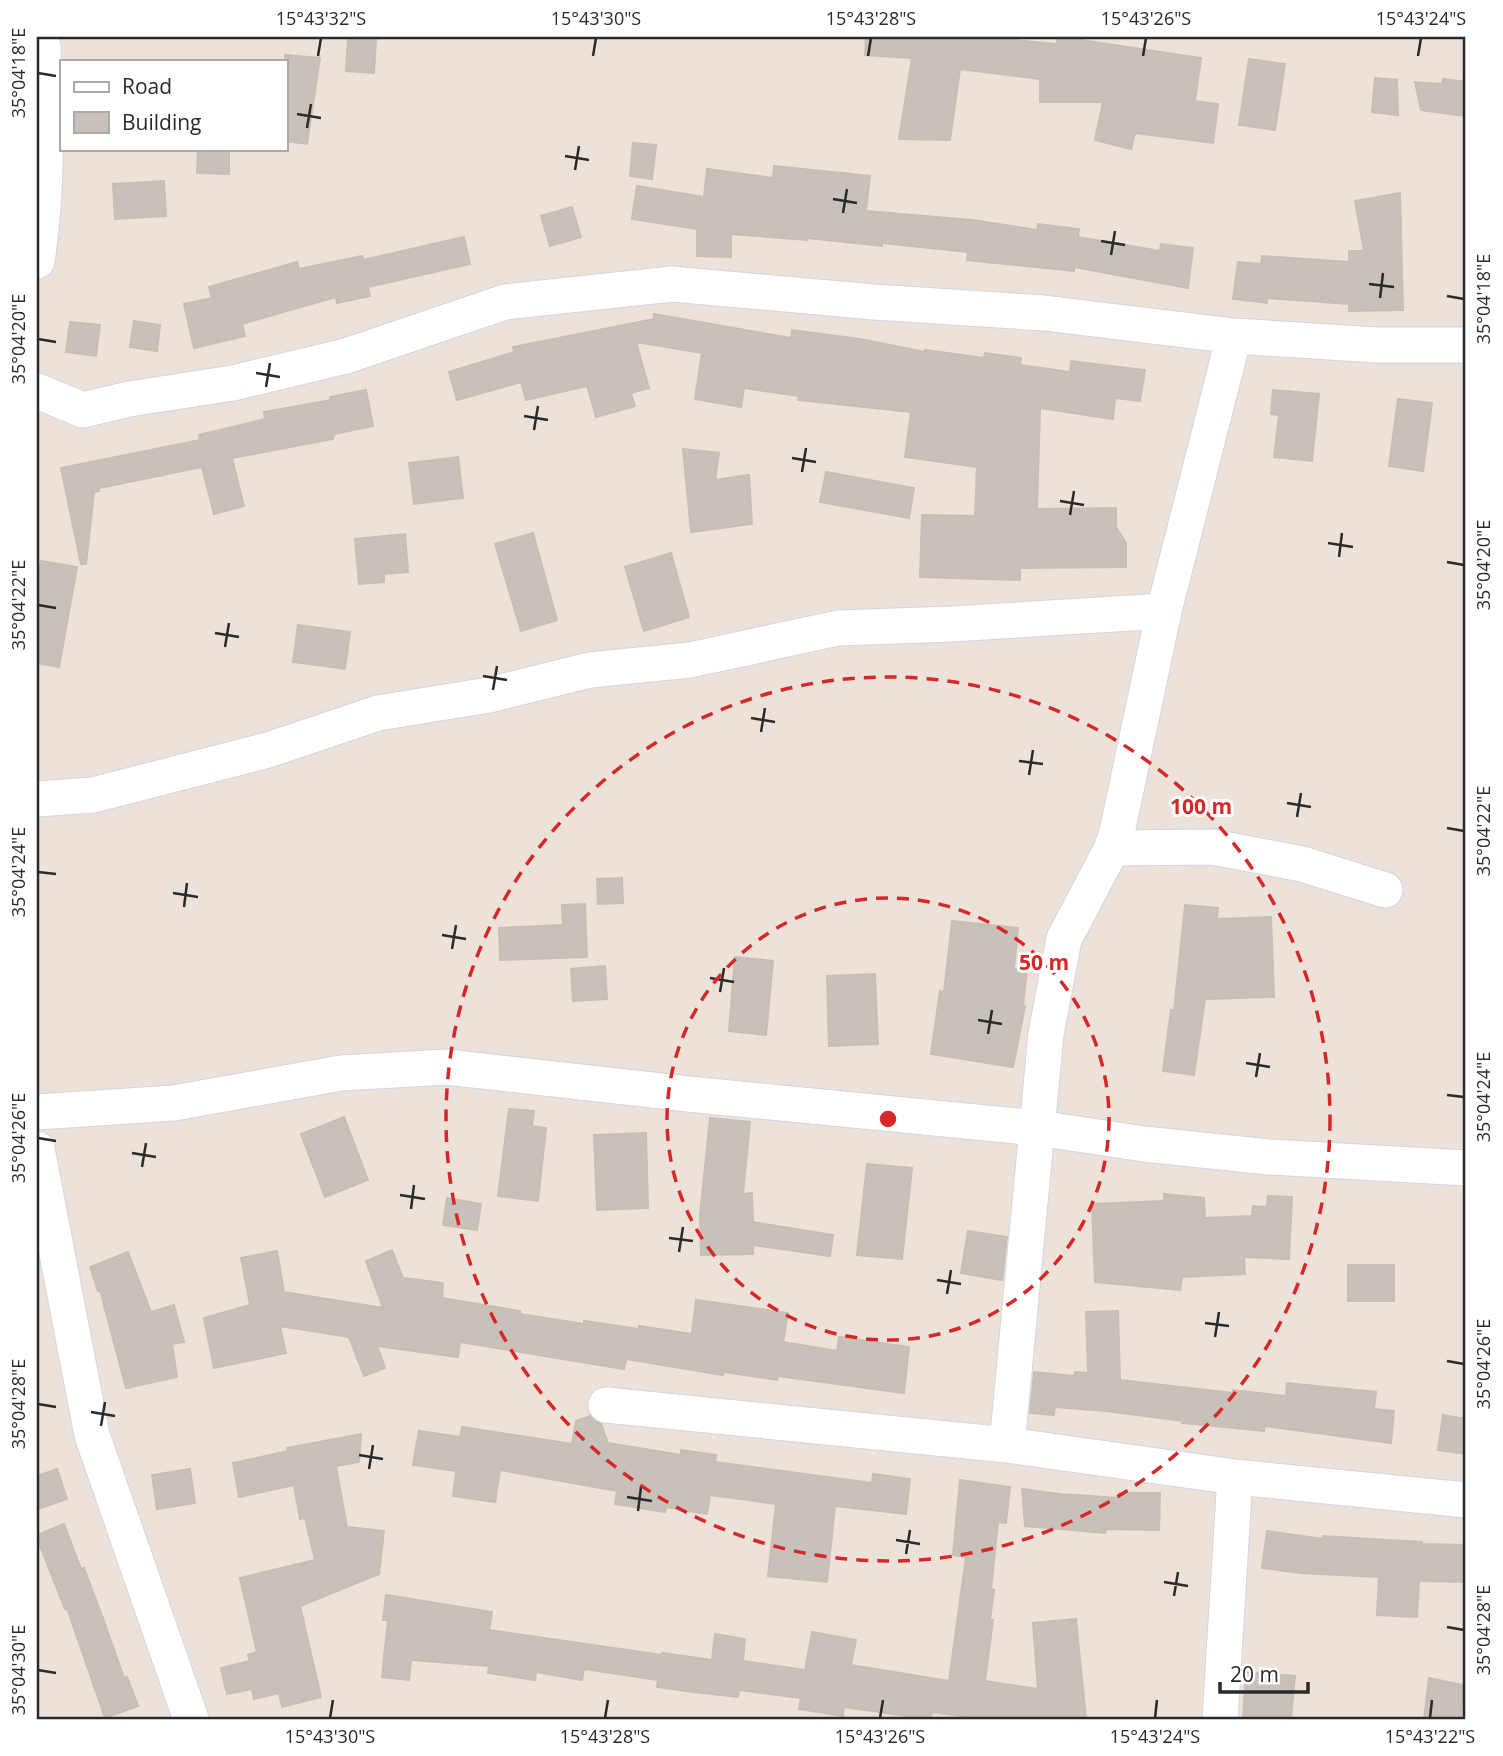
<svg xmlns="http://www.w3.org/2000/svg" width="1503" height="1756" font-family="'Open Sans',sans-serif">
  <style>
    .building { fill: #c7c1b9; stroke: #c8beb4; stroke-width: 2 }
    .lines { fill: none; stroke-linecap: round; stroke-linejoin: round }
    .minor-casing { stroke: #d0d6e4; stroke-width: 37 }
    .minor { stroke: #fff; stroke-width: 35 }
    .ticks { fill: none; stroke: #2a2a2a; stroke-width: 2.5 }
    .ring { fill: none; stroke: #d62828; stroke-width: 3.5; stroke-dasharray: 12 9 }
    .centre { fill: #d62828; stroke: #fff; stroke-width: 3.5 }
    .ring-label { font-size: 21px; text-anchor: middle; font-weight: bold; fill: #d62828; stroke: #fff; stroke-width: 6; stroke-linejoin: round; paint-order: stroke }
    .neatline { fill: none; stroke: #2a2a2a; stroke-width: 2.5 }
    .ticks-label { font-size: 18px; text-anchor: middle; fill: #2a2a2a }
  </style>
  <rect width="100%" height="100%" fill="#ede2da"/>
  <path class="building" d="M866 37H979L1057 44V37H1061L1201 58 1195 101 1218 104 1213 143 1135 133 1131 149 1095 140 1103 102H1040V79L960 69 950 140 899 139 912 58 865 55Z
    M348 38 376 39 374 73 346 71Z
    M285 55 320 58 307 144 285 141Z
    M1249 59 1285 64 1275 130 1239 125Z
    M1375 78 1397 80 1398 115 1372 112Z
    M1443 79 1466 82V116L1421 110 1415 82 1442 84Z
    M633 143 656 145 652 179 630 176Z
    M198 149H229V174L197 173Z
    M774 166 870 176 866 211 972 220 1037 230 1038 224 1079 229 1078 237 1160 251 1161 244 1193 248 1188 288 1074 267V271L967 260 968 252 882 243V246L807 238V240L731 234V257L697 256V229L632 219 637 186 704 197 707 169 773 178Z
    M164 181 166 216 115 219 113 184Z
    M1400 193 1403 310 1349 311V304L1267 298V303L1233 299 1238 262 1261 264 1262 256 1349 262V251H1364L1355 201Z
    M572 207 581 237 550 246 541 216Z
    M464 237 470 264 368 287 370 296 337 303 336 297 242 324 245 336 194 348 184 304 212 298 209 287 297 262 299 269 362 256 363 260Z
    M654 314 791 338 792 330 860 339 925 352V350L984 358 985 353 1021 358 1020 365 1070 372 1071 361 1145 370 1140 401 1115 398 1113 419 1040 408 1037 509 1116 508V527L1126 543V567L1020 568V580L920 577 922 515 975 516 977 467 905 457 911 412 798 400 799 396 744 388 741 407 695 399 702 353 636 342 649 388 631 393 635 406 596 417 587 386 526 400 521 382 457 400 449 372 514 352 513 347 654 319Z
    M134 321 160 325 157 351 130 347Z
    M70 322 100 325 96 356 66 352Z
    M366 390 373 426 334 434 333 439 232 458 244 506 214 514 202 467 99 488V491L94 492 86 564H81L61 468 200 440 199 435 265 419 264 412 331 400 330 397Z
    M1273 390 1319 394 1312 461 1274 457 1279 415 1271 414Z
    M1398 399 1432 403 1423 471 1389 466Z
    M683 449 719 453 715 480 749 475 752 524 691 532Z
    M458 457 463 498 414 504 409 463Z
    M826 472 914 488 909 518 820 502Z
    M533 533 557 620 521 631 495 544Z
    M405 534 408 572 384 574V582L359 584 355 539Z
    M671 553 689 617 644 631 625 567Z
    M41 561 77 567 59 667 37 663V585Z
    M298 625 350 632 345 669 293 662Z
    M622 878 623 903 598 904 597 879Z
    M585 904 587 957 500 960 499 928 563 925 562 905Z
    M1185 905 1218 908 1217 919 1271 917 1274 997 1205 999 1194 1075 1163 1071 1171 1010 1174 1011Z
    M952 921 1018 928 1014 969 1027 970 1023 1005 1025 1006 1013 1067 931 1054 940 991 944 992Z
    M735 957 773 961 766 1035 729 1031Z
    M605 966 607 999 573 1001 571 969Z
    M875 974 878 1044 829 1046 827 976Z
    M509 1109 534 1111 532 1126 546 1128 538 1201 498 1196Z
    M344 1117 368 1180 325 1197 301 1134Z
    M710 1118 750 1122 743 1194 752 1193 753 1222 833 1235 830 1256 753 1245V1254L701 1255 700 1215Z
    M646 1133 648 1208 597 1210 594 1135Z
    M867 1164 912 1168 902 1259 857 1255Z
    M1164 1194 1204 1198 1205 1218 1252 1216 1253 1206 1267 1207 1268 1196 1292 1197 1289 1259 1244 1257 1245 1274 1182 1277 1180 1290 1095 1282 1092 1204 1164 1201Z
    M447 1198 481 1204 477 1230 443 1225Z
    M968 1231 1007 1237 1002 1280 961 1273Z
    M392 1250 403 1278 443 1283 442 1298 520 1311V1314L584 1324V1321L639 1329V1326L692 1334 696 1300 788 1313 783 1342 837 1351 839 1337 909 1347 904 1393 778 1376 777 1380 724 1372 723 1375 626 1359 624 1369 460 1342 458 1357 377 1346 385 1368 364 1376 349 1337 280 1326 286 1353 214 1368 204 1318 250 1305 241 1258 277 1251 284 1292 383 1308 366 1261Z
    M128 1252 151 1312 174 1305 184 1342 172 1344 177 1377 126 1388 100 1290 98 1291 90 1267Z
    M1348 1265H1394V1301H1348Z
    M1118 1311 1120 1380 1233 1393V1390L1286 1396 1287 1383 1376 1392 1374 1409 1394 1411 1391 1443 1264 1426V1431L1182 1423 1183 1421 1106 1411 1055 1407 1054 1415 1030 1413 1034 1372 1075 1376V1372L1088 1373 1086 1312Z
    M1443 1415 1466 1419V1454L1438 1450Z
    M590 1416 601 1424 608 1443 681 1455V1450L716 1455 715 1462 872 1483 873 1474 910 1479 906 1514 835 1506 827 1582 768 1576 776 1504 710 1495 707 1514 666 1507 665 1512 615 1504 617 1491 500 1470 495 1502 453 1496 456 1471 413 1465 419 1431 460 1437 462 1427 572 1444 576 1421Z
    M361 1434 359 1462 336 1466 347 1527 384 1531 379 1574 300 1606 321 1697 282 1707 279 1693 254 1699 252 1689 227 1694 221 1668 250 1661 248 1655 257 1652 240 1578 315 1560 305 1518 300 1519 294 1485 239 1497 233 1463 288 1451 287 1448Z
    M57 1469 67 1499 37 1509V1476Z
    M190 1469 195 1503 157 1509 152 1475Z
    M960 1480 1010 1487 1006 1523 998 1522 991 1589 994 1590 990 1620H993L985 1681 1038 1689 1033 1623 1076 1619 1086 1719H982L932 1712 931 1719H928L844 1707 843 1716 799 1709 801 1698 739 1690 738 1697 693 1692 657 1687 658 1680 584 1669 582 1680 536 1672 535 1680 488 1673 489 1666 411 1660 409 1680 382 1677 388 1620H383L386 1595 492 1612 489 1630 662 1655V1653L712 1660 715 1634 745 1639 743 1661 805 1670 812 1632 856 1640 851 1665 949 1681 966 1557 953 1555Z
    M1022 1489 1059 1494 1119 1498V1493H1160L1159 1530 1106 1529 1105 1533 1025 1526Z
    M64 1524 81 1569 84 1568 104 1621 124 1678 127 1677 138 1706 105 1718 67 1608 65 1609 37 1538V1535Z
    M1267 1531 1323 1539V1536L1422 1542V1544L1466 1545V1582L1419 1581 1417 1617 1377 1615 1379 1577 1301 1573 1262 1568Z
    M1246 1672 1295 1676 1291 1719H1243Z
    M1429 1678 1463 1685 1461 1719H1424Z"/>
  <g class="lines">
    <g class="minor-casing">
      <path id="minor" d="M37 261C48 190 46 119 43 47
        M1234 336 1376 345H1466
        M37 391 83 410 129 399 233 383 346 356 505 302 672 284 874 302 1044 313 1234 336 1164 611 1117 832 1112 848 1064 939 1046 1034 1007 1445
        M37 799 93 795 268 750 378 713 489 695 590 670 690 660 838 628 952 624 1164 611
        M1112 848 1213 847 1302 864 1385 890
        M37 1112 174 1103 341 1073 447 1067 688 1094 1038 1128 1144 1144 1269 1157 1466 1168
        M37 1149 92 1435 191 1719
        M606 1405 1007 1445 1235 1477 1466 1500
        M1220 1719 1235 1477"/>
    </g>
    <use href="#minor" class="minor"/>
  </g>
  <path class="ticks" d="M318 56 321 38M593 56 596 38M868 56 871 38M1143 56 1146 38M1418 56 1421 38M38 73 56 76M297 114 321 118M307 128 311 104M565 156 589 160M575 170 579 146M833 199 857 203M843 213 847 189M1101 241 1125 245M1111 255 1115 231M1369 284 1394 287M1447 296 1464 299M1380 298 1383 273M38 339 56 342M256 373 280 377M266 387 270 363M524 416 548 420M534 430 538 406M792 458 816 462M802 472 806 448M1060 501 1084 505M1070 515 1074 491M1328 543 1353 547M1339 557 1342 533M1447 562 1464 565M38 605 56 608M215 633 239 637M225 647 229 623M483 676 507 680M493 690 497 666M751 718 775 722M761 732 765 708M1019 761 1043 764M1029 775 1033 750M1287 803 1311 807M1297 817 1301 793M1447 828 1464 831M38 872 56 874M173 893 198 897M184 907 187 883M442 935 466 939M452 949 456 925M710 978 734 982M720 992 724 968M978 1020 1002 1024M988 1034 992 1010M1246 1063 1270 1067M1256 1077 1260 1053M1447 1095 1464 1097M38 1138 56 1141M132 1153 156 1157M142 1167 146 1143M400 1195 425 1199M411 1209 414 1185M669 1238 693 1241M679 1252 683 1227M937 1280 961 1284M947 1294 951 1270M1205 1323 1229 1326M1215 1337 1219 1312M1447 1361 1464 1364M38 1404 56 1407M91 1412 115 1416M101 1426 105 1402M359 1455 383 1459M369 1469 373 1445M627 1497 652 1501M638 1511 641 1487M896 1540 920 1544M906 1554 910 1530M1164 1582 1188 1586M1174 1596 1178 1572M1447 1627 1464 1630M38 1670 56 1673M330 1718 333 1700M605 1718 608 1700M880 1718 883 1700M1155 1718 1157 1700M1430 1718 1432 1700"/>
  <g class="ring">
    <circle cx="888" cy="1119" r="221"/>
    <circle cx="888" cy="1119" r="442"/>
  </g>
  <circle cx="888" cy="1119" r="10" class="centre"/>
  <g class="ring-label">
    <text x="1201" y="814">100 m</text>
    <text x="1044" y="970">50 m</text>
  </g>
  <rect width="1503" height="1756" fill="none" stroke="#ffffff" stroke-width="77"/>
  <rect x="60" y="60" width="228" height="91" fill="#ffffff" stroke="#aaaaaa" stroke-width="2"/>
  <rect x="74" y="82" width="35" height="10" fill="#ffffff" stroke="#aaaaaa" stroke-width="2"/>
  <text x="122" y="94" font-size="21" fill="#2a2a2a">Road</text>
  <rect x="74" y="112" width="35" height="21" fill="#c7c1b9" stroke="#aaaaaa" stroke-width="2"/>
  <text x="122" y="130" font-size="21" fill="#2a2a2a">Building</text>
  <path d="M1220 1682v10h88v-10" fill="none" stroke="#2a2a2a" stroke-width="3.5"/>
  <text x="1230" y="1682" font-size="21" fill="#2a2a2a" stroke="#ffffff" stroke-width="5" paint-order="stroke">20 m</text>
  <rect x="38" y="38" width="1426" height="1680" class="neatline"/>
  <g class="ticks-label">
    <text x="321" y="25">15°43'32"S</text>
    <text x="596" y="25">15°43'30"S</text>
    <text x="871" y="25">15°43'28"S</text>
    <text x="1146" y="25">15°43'26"S</text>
    <text x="1421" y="25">15°43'24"S</text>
    <text transform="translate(19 73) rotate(-90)" y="6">35°04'18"E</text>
    <text transform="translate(1484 299) rotate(-90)" y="6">35°04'18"E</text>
    <text transform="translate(19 339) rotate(-90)" y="6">35°04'20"E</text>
    <text transform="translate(1484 565) rotate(-90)" y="6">35°04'20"E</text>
    <text transform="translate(19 605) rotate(-90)" y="6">35°04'22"E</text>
    <text transform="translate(1484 831) rotate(-90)" y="6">35°04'22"E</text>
    <text transform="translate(19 872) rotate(-90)" y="6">35°04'24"E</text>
    <text transform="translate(1484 1097) rotate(-90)" y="6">35°04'24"E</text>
    <text transform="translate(19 1138) rotate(-90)" y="6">35°04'26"E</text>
    <text transform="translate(1484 1364) rotate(-90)" y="6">35°04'26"E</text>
    <text transform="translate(19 1404) rotate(-90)" y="6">35°04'28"E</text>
    <text transform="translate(1484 1630) rotate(-90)" y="6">35°04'28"E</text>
    <text transform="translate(19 1670) rotate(-90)" y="6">35°04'30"E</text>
    <text x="330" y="1743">15°43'30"S</text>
    <text x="605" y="1743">15°43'28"S</text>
    <text x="880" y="1743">15°43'26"S</text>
    <text x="1155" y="1743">15°43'24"S</text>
    <text x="1430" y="1743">15°43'22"S</text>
  </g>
</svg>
